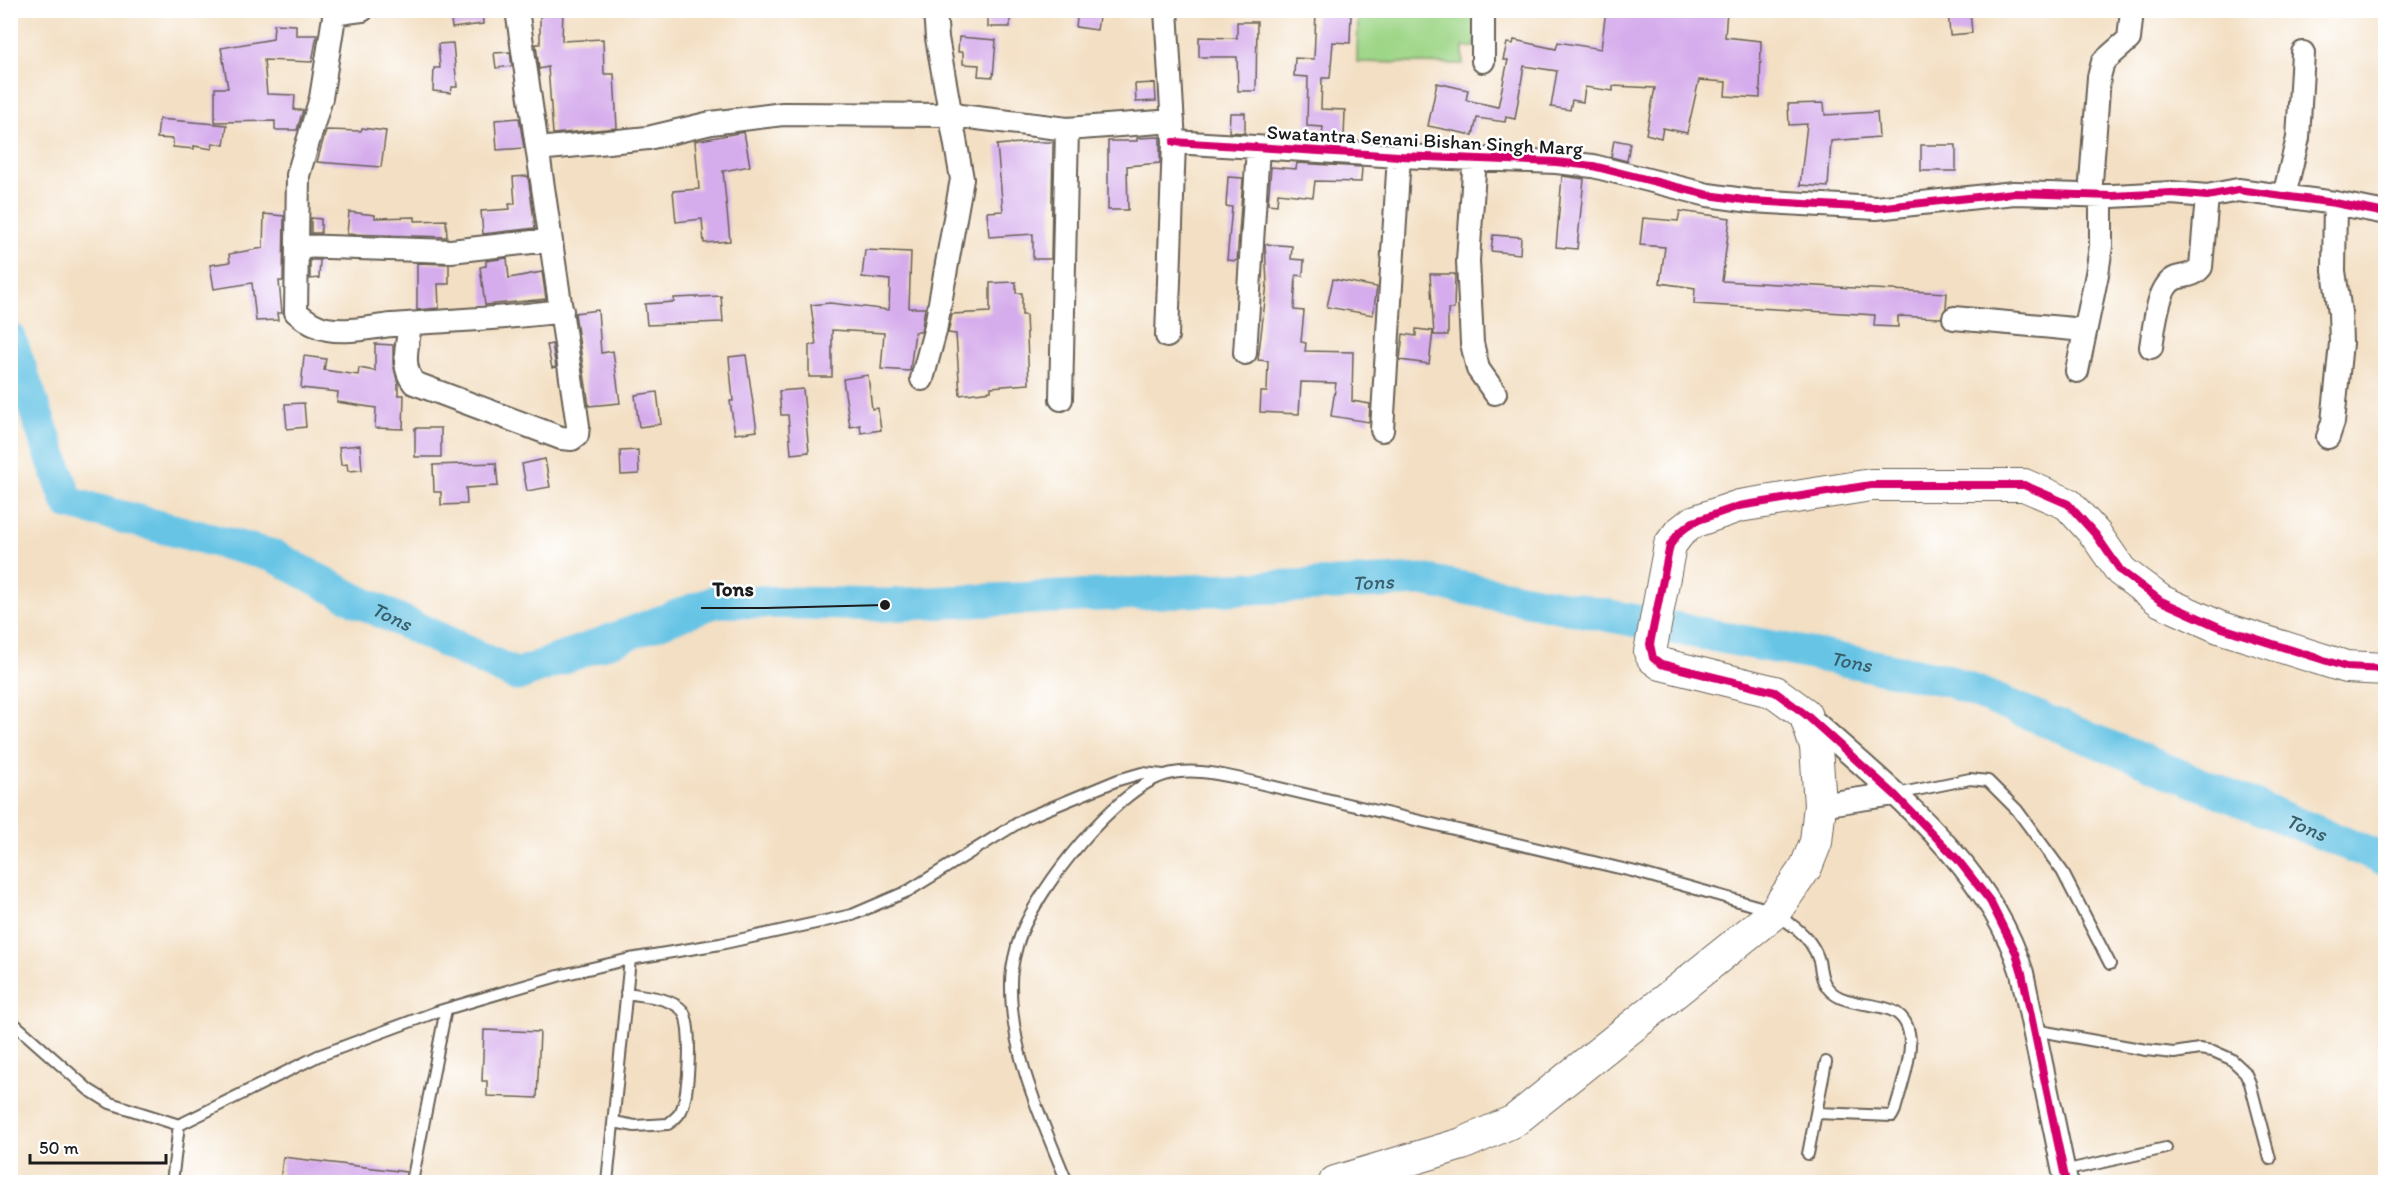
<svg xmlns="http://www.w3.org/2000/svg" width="2396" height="1193" font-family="Itim,sans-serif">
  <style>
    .green { fill: #9ed687; stroke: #5d7952; stroke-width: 1.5 }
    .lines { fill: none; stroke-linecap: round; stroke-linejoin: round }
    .river { stroke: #67c4e5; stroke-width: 33 }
    .building { fill: #d6adec }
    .lane-casing { stroke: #676056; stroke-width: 14 }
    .street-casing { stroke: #676056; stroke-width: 26 }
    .secondary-casing { stroke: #676056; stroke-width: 34 }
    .lane { stroke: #fff; stroke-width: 10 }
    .street { stroke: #fff; stroke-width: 22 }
    .secondary { stroke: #fff; stroke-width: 32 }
    .cycleway-casing { stroke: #fff; stroke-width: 11 }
    .cycleway { stroke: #d6006c; stroke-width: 8 }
    .labels { text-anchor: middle; stroke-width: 5; stroke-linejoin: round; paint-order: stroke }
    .street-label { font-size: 20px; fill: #1c1c1c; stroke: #fff }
    .water-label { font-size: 21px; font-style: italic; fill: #3a5f6c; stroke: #fff }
    .leader { fill: none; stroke: #1c1c1c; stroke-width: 2 }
    .callout-dot { fill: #1c1c1c; stroke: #fff; stroke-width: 2 }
    .callout-label { font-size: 21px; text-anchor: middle; font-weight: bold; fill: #1c1c1c; stroke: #fff; stroke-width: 5; stroke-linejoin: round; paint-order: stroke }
  </style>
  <rect width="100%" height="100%" fill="#fff"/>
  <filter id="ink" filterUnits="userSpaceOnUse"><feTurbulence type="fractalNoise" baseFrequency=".0167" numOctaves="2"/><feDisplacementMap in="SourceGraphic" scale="12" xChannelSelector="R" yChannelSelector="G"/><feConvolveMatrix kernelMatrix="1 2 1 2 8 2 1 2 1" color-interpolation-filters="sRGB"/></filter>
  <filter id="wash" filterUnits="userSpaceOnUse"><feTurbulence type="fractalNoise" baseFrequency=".008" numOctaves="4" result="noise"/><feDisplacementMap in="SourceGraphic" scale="24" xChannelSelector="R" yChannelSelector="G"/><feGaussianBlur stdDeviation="1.35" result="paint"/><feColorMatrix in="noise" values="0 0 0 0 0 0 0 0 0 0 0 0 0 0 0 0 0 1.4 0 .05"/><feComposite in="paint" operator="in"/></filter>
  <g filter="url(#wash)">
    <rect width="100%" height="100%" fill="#f3dfc3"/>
    <path class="green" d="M1358 11H1475V47H1463V64L1357 62Z"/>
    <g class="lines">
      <path class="river" id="s1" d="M10 339 68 503 274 556 356 600 517 675 717 601 885 605 1422 580 1947 680 2386 860"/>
    </g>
    <g id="blocks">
      <path class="building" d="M450 10H482L483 24 452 28Z
        M540 10H563L562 41 603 39 604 74H614L617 128 553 134 548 67 539 69 536 44H540Z
        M988 10H1010V27H988Z
        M1078 10H1100L1097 30 1076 27Z
        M1606 10 1634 13V10H1727L1725 37 1761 41 1760 98 1725 96 1726 82 1699 80 1687 133 1663 128 1661 138 1646 134 1655 88 1613 86V91L1585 87 1583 102 1572 100 1570 110 1551 107 1557 71 1524 66 1515 119 1506 117 1505 122 1477 118 1473 135 1428 126 1437 83 1468 90 1466 100 1498 107 1508 60H1503L1507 43 1513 44 1514 40 1556 49 1558 42 1601 49Z
        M1948 10H1970L1972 33 1950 35Z
        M1316 12 1351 13 1350 43 1333 42 1330 78H1322L1321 109 1345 110 1344 139 1322 138 1323 127 1307 126 1308 77 1294 76 1295 58 1314 59Z
        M1237 22H1257L1256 91H1238L1237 57H1199V37L1237 38Z
        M274 24 296 25V35H317L312 62 264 60 267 94 295 95 294 110H303L297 130H275V121L215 122V88H228L221 48 273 39Z
        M959 37 996 40 993 77 978 76 979 65 963 64V52H958Z
        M453 43 457 87H452L451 93 433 91 434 68H440L438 44Z
        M510 52 512 66 496 68 494 53Z
        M1155 83 1156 101 1136 102 1135 84Z
        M1824 103 1825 115 1877 112 1879 137 1831 141 1828 187 1800 185 1807 124 1789 125 1788 104Z
        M1230 113H1245V133L1229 132Z
        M519 118 524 148 497 150 495 120Z
        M159 119 227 125 224 145 213 143 212 149 194 146V149L173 147V139L157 138Z
        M362 128 386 131 381 167 317 162 326 130 361 131Z
        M744 132 750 166 723 171 730 241 704 243 702 219 676 222 673 191 699 189 695 141Z
        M1160 137V163L1127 166 1128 210H1108V141H1137V138Z
        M1614 140 1630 143 1627 161 1611 157Z
        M1031 142H1053L1051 259H1033V234L989 237 987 212 1003 211 997 145Z
        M1921 145H1956V171H1921Z
        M1297 163 1362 167 1361 182 1315 181 1313 197 1278 193 1277 205 1268 204 1271 167 1296 169Z
        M528 176 535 228 483 234 481 211 510 209 509 204H515L513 177Z
        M1562 176 1584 179 1577 249 1556 247Z
        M1228 177 1243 178 1237 261 1227 260 1232 207 1226 206Z
        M1680 211 1730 218 1722 281 1947 293 1946 308 1941 318 1898 316V327L1874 326 1875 315 1694 304 1695 288 1660 283 1665 247 1640 245 1643 218 1678 221Z
        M349 212 375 215V218L415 217V221L446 220 447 237 347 234Z
        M264 214 284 216 283 281H279L282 313H277L278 320 256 321 252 283 214 289 210 265 230 262 229 254 263 248Z
        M311 218 321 219V233H311Z
        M1493 235 1521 237 1520 254 1491 251Z
        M1265 244 1292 246 1291 259 1304 260 1303 276 1296 275 1294 310 1304 311 1301 342 1306 343 1305 351 1353 352 1352 401 1370 404 1369 422 1331 416 1336 383 1301 382 1299 414 1260 412 1261 392H1267L1268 361 1258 360 1267 284Z
        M865 250 911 252 909 308H925L921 332H915L910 371 881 369 884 333 832 330V377H809V345H816L811 305 830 303 889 310 890 280 862 277Z
        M507 258 509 278 542 272 546 299 485 305 480 267 486 266V261Z
        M310 260H320L319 278 310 279Z
        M417 263 449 264V284H438L439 308 417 310Z
        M1430 274H1455L1454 309H1448V335H1434Z
        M1333 279 1377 287 1373 315 1327 307Z
        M1016 282V293H1022V315H1026L1029 384 991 387V391L960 395 956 334 948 333 952 314 990 312V283Z
        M721 296 723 322 647 325 645 304 674 302V298Z
        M598 310 601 353 613 351 620 403 589 406 575 313Z
        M1416 329 1433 331 1429 364 1400 360 1403 334 1416 336Z
        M375 344 393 345V364L398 384V395H404L403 429 375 428 376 408 337 402 338 392 301 388 304 356 326 359 324 370 358 375 359 368 375 371Z
        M552 344 556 367 552 368 547 345Z
        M746 355 757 431 735 434 730 401H733L729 357Z
        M868 375 872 409 878 408 881 430 861 433 860 425 850 427 843 379Z
        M803 389 809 452 791 454 788 415H781L779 391Z
        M657 392 661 424 639 427 635 395Z
        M304 403 306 427 287 429 285 404Z
        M415 428H441V457H415Z
        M360 445 362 470 348 471 347 464 341 465 339 447Z
        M638 450 639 474 621 475 620 451Z
        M545 459 550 487 527 491 522 464Z
        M496 463 498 486 466 488 467 504 441 505V492H434L433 465Z
        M484 1030 540 1032 537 1098 487 1096V1081H482Z
        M283 1157 406 1172 405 1182H280Z"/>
    </g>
  </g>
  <g filter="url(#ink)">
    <use href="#blocks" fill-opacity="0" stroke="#676056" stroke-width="1.5"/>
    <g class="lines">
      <g class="lane-casing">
        <path id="lane" d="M1897 794 1970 779 1988 781 2017 810 2062 871 2110 964
          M10 1020 89 1090 110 1103 179 1125 318 1056 436 1012 558 976 630 959 720 944 852 915 908 891 1026 818 1118 780 1142 773 1164 775
          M2034 1030 2146 1050 2174 1053 2199 1049 2213 1051 2231 1059 2245 1072 2250 1083 2270 1159
          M614 1122 635 1126 668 1124C673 1120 678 1117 681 1111 689 1096 693 1025 683 1011 671 997 643 996 626 993
          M1808 1154 1826 1062
          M2063 1171 2166 1148
          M172 1182 179 1125
          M412 1182 446 1009
          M607 1182 630 959
          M1067 1182C1041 1118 1010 1053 1011 983 1011 968 1016 947 1021 934 1039 887 1116 789 1165 775 1188 768 1214 773 1237 778L1636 872 1760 907C1785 919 1811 933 1819 961 1821 970 1821 980 1827 987 1835 998 1846 1000 1859 1003 1869 1005 1881 1006 1891 1010 1927 1025 1902 1082 1895 1110L1892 1116 1817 1113"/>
      </g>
      <g class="street-casing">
        <path id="street" d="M362 10 339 13 334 17 321 98 298 175 296 312C305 320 315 327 327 329 348 333 371 327 392 325 449 320 505 319 562 311
          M1166 10 1174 142 1167 336
          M1483 61V10
          M1174 142 1399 156 1556 162 1593 166 1708 195 1751 201 1876 208 2014 193 2112 196 2172 193 2207 196 2238 190 2335 203 2386 213
          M538 149 648 138 711 123 783 114 952 115 1067 129 1173 121
          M1475 157 1468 261 1472 343 1478 369 1495 393
          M2090 195 2099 77 2103 62 2129 39 2132 10
          M2284 196 2298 138 2303 53
          M297 246 451 251 550 240
          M1954 318 2084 330
          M410 324C408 344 400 366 414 383L561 438 572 439 577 435 578 426 517 10
          M2151 347C2154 330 2157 285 2176 278 2186 275 2194 276 2201 267L2207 196
          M1245 353 1258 148
          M2077 371 2097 274 2101 246V196
          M922 379 935 331 962 179 937 38 935 10
          M1061 399 1067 129
          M1382 430 1399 156
          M2328 437 2333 422 2341 343 2340 313 2334 271 2335 203
          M1808 716C1889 790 1989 864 2022 973L2066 1182
          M1820 805 1894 794"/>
      </g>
      <g class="secondary-casing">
        <path id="secondary" d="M1335 1182 1462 1144 1514 1121 1774 913 1806 867 1816 842 1820 805 1816 747 1805 714 1775 692 1661 664 1653 658 1650 652 1670 545 1679 533 1693 522 1739 506 1871 485H2024L2068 504 2096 535 2121 571 2161 601 2219 627 2346 667 2386 669"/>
      </g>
      <use href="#lane" class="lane"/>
      <use href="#street" class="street"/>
      <use href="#secondary" class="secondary"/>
      <g class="cycleway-casing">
        <path id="cycleway" d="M1174 142 1399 156 1556 162 1593 166 1708 195 1751 201 1876 208 2014 193 2112 196 2172 193 2207 196 2238 190 2335 203 2386 213
          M2066 1182 2022 973 2016 953 1990 901 1958 860 1894 794 1805 714 1775 692 1661 664 1653 658 1650 644 1670 545 1679 533 1693 522 1739 506 1871 485H2024L2068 504 2096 535 2121 571 2161 601 2219 627 2346 667 2386 669"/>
      </g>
      <use href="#cycleway" class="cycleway"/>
    </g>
  </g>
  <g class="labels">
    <g class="street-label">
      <text transform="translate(1425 140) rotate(3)" y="7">Swatantra Senani Bishan Singh Marg</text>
    </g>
    <g class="water-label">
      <text dy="7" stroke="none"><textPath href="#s1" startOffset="1527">Tons</textPath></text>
      <text dy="7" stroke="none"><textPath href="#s1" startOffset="519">Tons</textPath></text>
      <text dy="7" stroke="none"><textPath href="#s1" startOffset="2013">Tons</textPath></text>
      <text dy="7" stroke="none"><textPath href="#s1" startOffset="2499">Tons</textPath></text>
    </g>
  </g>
  <path class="leader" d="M885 605L766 608H701"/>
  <circle class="callout-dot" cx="885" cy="605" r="6"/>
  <g class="callout-label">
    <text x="733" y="596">Tons</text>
  </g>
  <rect width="2396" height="1193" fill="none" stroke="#fff" stroke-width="36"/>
  <path d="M30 1154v9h136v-9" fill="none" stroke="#1c1c1c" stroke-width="3"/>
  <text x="39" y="1154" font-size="18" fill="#1c1c1c" stroke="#ffffff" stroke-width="4.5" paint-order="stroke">50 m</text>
</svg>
